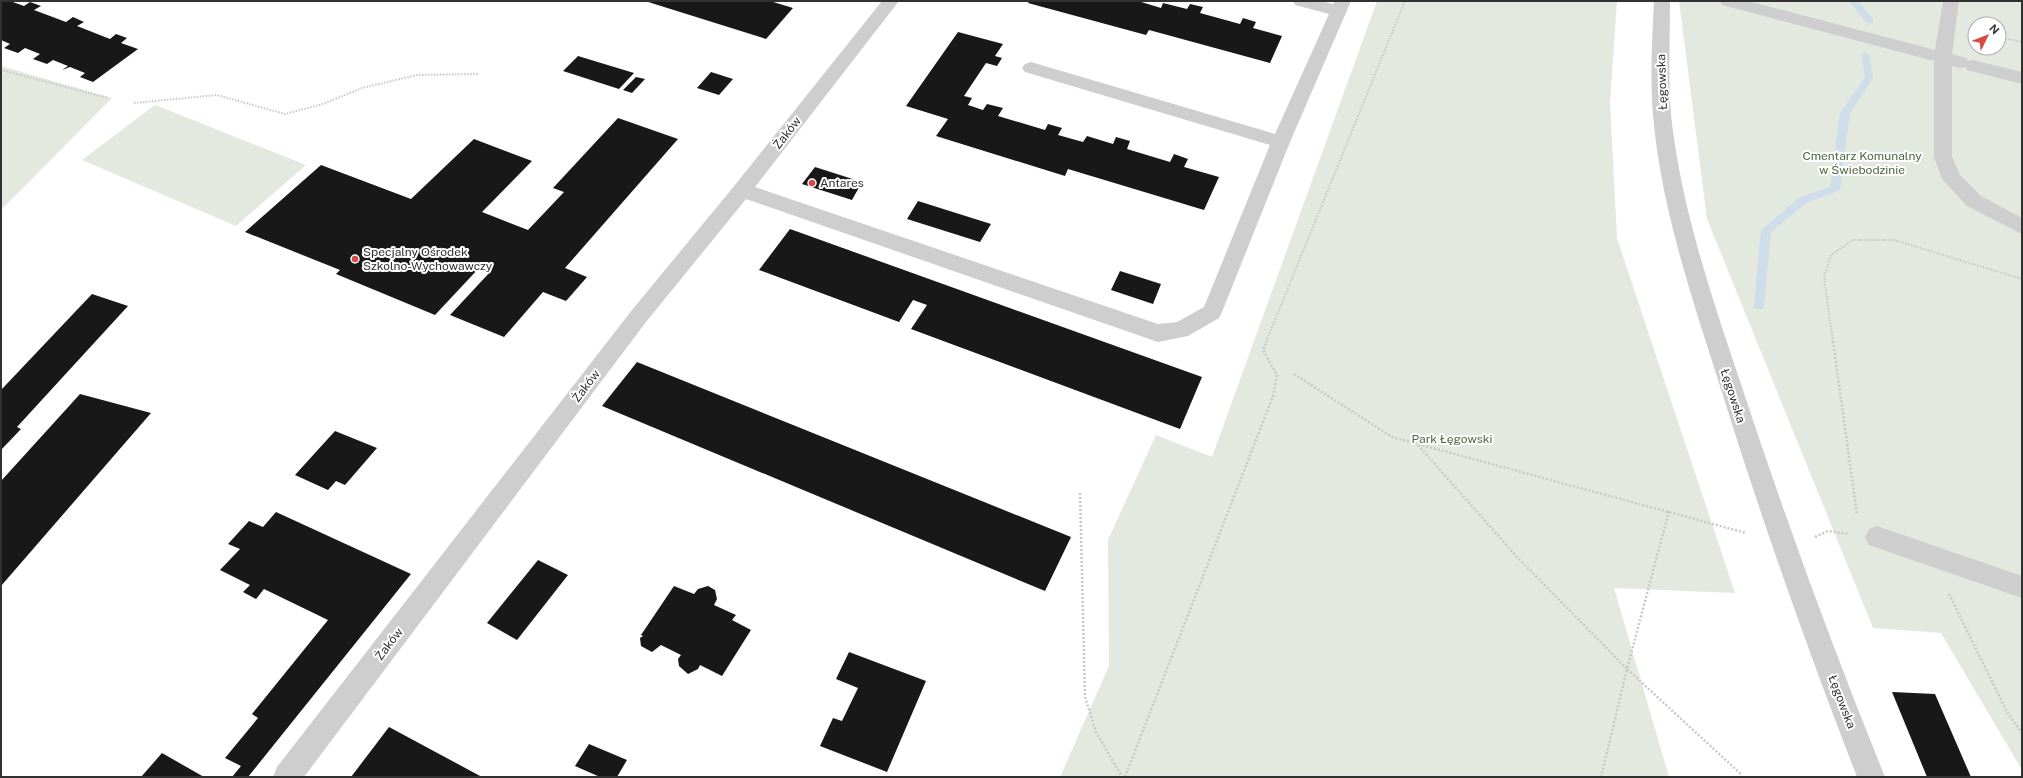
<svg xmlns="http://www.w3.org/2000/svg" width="2023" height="778" font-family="'Public Sans',sans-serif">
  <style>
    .green { fill: #e3e9de; fill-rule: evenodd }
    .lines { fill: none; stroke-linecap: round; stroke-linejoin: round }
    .stream { fill: #cfddea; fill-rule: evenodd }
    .building { fill: #181818 }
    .path-far1 { stroke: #c8c8c8; stroke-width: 2; stroke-dasharray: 1.5 1.5; stroke-linecap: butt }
    .path { stroke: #c8c8c8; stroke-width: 2.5; stroke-dasharray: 2 2; stroke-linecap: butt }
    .minor { fill: #cecece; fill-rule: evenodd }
    .poi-dot { fill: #d54b46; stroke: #fff; stroke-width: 1.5 }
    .labels { text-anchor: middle; stroke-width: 4; stroke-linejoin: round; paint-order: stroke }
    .street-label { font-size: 12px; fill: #313131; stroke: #fff }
    .park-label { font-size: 12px; fill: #506942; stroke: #fff }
    .poi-label { font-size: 12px; fill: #313131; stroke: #fff; text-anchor: start }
  </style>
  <rect width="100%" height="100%" fill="#fff"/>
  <path class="green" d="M1377 1H1617L1610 102 1617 238 1735 593 1614 588 1669 777H1060L1109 666 1108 540 1156 435 1212 457Z
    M1679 1H2022V770L1941 633 1873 628 1707 219ZM1975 24H1999V48H1975Z
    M1 66 112 98 1 210Z
    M155 105 306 165 236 226 82 160Z"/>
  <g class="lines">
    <path class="stream" d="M1849 1H1858L1873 19V23H1867Z
      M1865 52 1869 55 1873 78 1850 113 1840 189 1838 191 1806 203 1771 232 1764 306 1763 309H1755L1754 306 1761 230 1800 197 1830 187 1840 113 1865 78 1861 55Z"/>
  </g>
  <path class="building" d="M1 1H10L24 6 30 2 41 6 34 10 66 22 73 17 84 22 77 26 110 39 116 34 127 38 121 43 138 49 93 82 80 77 85 73 70 67 62 70 68 66 53 60 47 64 33 59 40 54 25 48 18 53 4 48 10 44 1 40Z
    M645 1H770L793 8 766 39Z
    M1029 1H1138L1161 8 1163 3 1187 9 1190 4 1203 7 1200 13 1240 24 1243 18 1256 22 1253 28 1282 36 1270 63 1149 30 1146 35 1028 3Z
    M958 32 1003 44 995 56 1002 58 997 66 986 63 964 96 972 98 968 105 983 110 987 104 1003 108 998 116 1045 130 1048 124 1062 128 1058 135 1083 142 1087 136 1113 144 1116 137 1130 141 1127 149 1170 162 1174 154 1188 159 1184 167 1219 177 1204 210 1068 169 1065 176 936 136 948 119 906 106Z
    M578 56 634 73 619 89 563 71Z
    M711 72 733 79 719 95 697 88Z
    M636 77 645 79 632 93 623 90Z
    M618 118 678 139 565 268 587 277 566 301 543 292 504 337 450 315 491 271 480 267 435 315 336 274 340 270 245 232 321 165 411 199 474 139 532 161 482 212 528 230 564 192 553 188Z
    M815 167 862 182 852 200 802 184Z
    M918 201 991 224 980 242 907 219Z
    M790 229 1202 377 1180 429 911 329 927 305 913 300 899 322 759 270Z
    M1120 271 1161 284 1153 304 1111 290Z
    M92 294 128 306 17 427 21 429 1 450V390Z
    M637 362 1071 537 1045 591 602 406Z
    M80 394 151 413 1 586V481Z
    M335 431 377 448 345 485 336 481 328 490 295 475Z
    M276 512 411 574 248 777H232L241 766 225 758 258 718 252 714 328 620 264 589 256 599 243 592 250 585 220 570 240 549 228 544 249 521 263 527Z
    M538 560 568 575 517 640 487 623Z
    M674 586 694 594 698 589 708 586 715 590 717 599 714 605 736 615 732 620 751 630 722 676 700 665 698 669 688 674 679 666 678 659 681 655 661 645 652 652 641 646 640 638 643 636 641 635Z
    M849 652 926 681 887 772 820 746 833 718 842 721 858 688 836 679Z
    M1892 692 1935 694 1971 777H1927Z
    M389 727 482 777H351Z
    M589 744 627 760 617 777H600L575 766Z
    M162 753 204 777H141Z"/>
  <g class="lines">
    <path class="path-far1" d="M1999 37 2022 42
      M1 70 108 98
      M134 103 217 95 285 114 323 104 362 88 417 75 479 74
      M1266 342 1405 1
      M1833 342 1824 277 1831 255 1853 240H1894L2022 279"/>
    <path class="path" d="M1833 341 1857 515
      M1294 374 1392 437 1746 533
      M1418 445 1517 557 1627 669 1601 777
      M1080 493 1085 697 1096 732 1122 777
      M1669 511 1627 669 1742 775
      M1815 537 1828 531 1848 534
      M1949 594 2007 712 2022 733
      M1125 777 1273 396 1277 375 1263 350 1267 341"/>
    <path class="minor" d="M882 1H899L755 187 1158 324 1177 322 1204 307 1270 145 1025 72 1022 68 1025 64 1031 62 1275 134 1329 14 1295 5 1293 1H1321L1333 4 1335 1H1351L1290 142 1222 312 1219 318 1188 336 1158 342 746 199 646 322 304 777H273L277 767 632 310 735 185Z
      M1654 1H1670C1670 39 1668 77 1671 115 1681 208 1712 298 1742 387 1785 518 1833 649 1885 777H1857C1807 648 1761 518 1720 386 1692 298 1661 208 1653 115 1650 77 1652 39 1654 1Z
      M1720 1H1748L1935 50 1943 1H1959L1952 54 1966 58 1968 61 1973 60 2022 72V84L1967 70 1965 67 1960 68 1952 66V157L1960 175 1981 196 2022 218V234L1967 206 1942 179 1934 157V61L1722 5Z
      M1877 526 2022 576V598L1869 545 1865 537 1869 529Z"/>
  </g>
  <g class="poi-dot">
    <circle cx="812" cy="183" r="4"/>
    <circle cx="355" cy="259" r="4"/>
  </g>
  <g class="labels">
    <g class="street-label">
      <text transform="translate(1662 82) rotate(-92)" y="4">Łęgowska</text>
      <text transform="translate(787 133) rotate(-52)" y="4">Żaków</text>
      <text transform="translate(586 386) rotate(-53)" y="4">Żaków</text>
      <text transform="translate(1733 396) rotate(72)" y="4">Łęgowska</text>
      <text transform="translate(389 644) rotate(-53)" y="4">Żaków</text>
      <text transform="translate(1842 702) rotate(69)" y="4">Łęgowska</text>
    </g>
    <g class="park-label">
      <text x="1862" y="160">Cmentarz Komunalny<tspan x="1862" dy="14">w Świebodzinie</tspan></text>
      <text x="1452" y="443">Park Łęgowski</text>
    </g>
    <g class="poi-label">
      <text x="820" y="187">Antares</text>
      <text x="363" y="256">Specjalny Ośrodek<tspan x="363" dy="14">Szkolno-Wychowawczy</tspan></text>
    </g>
  </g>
  <rect width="2023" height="778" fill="none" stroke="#313131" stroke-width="4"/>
  <g transform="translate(1987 36) rotate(47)"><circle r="19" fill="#ffffff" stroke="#adadad"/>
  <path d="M0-3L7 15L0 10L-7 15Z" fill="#d54b46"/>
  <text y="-6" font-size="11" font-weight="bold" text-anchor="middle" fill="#313131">N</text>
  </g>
</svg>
